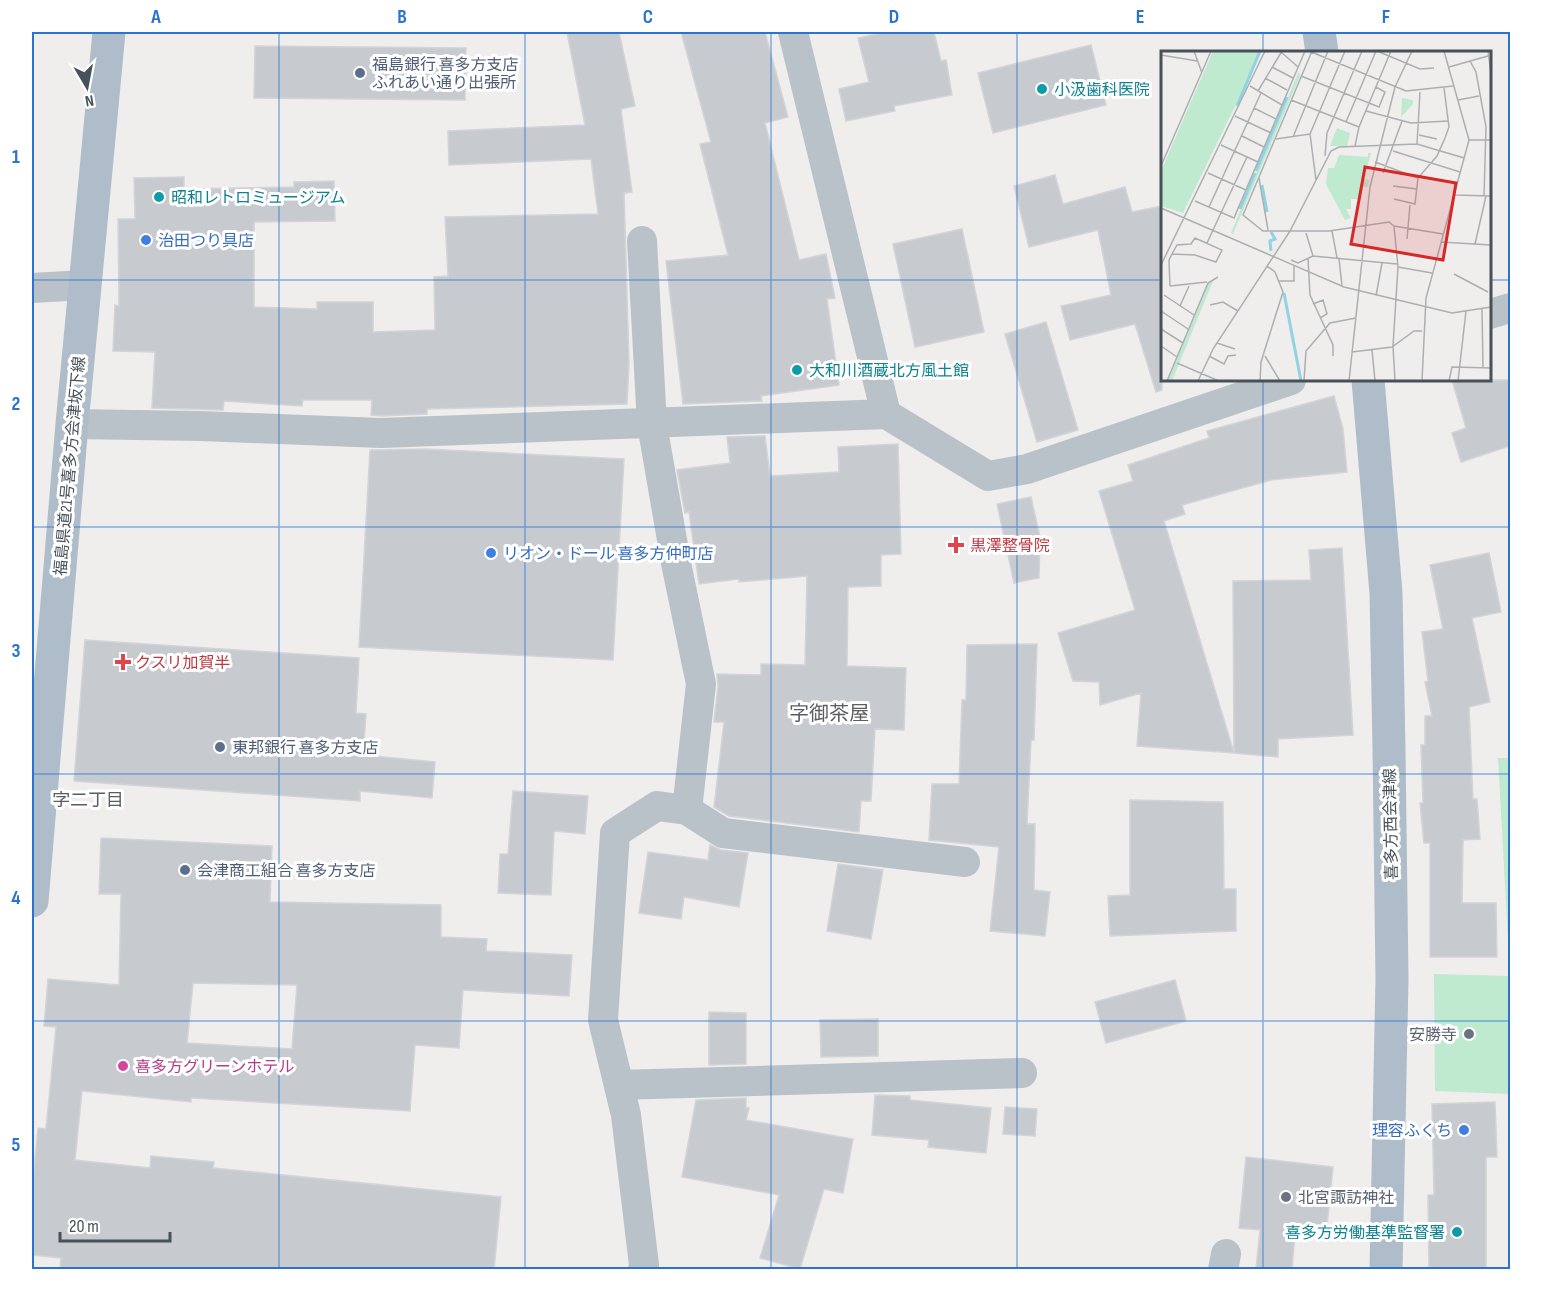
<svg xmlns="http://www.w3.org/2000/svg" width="1542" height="1301" font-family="'Sofia Sans Condensed','Noto Sans JP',sans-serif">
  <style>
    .green { fill: #bfeacf }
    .building { fill: #c7cacf; stroke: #d2d4d8; stroke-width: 1.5; fill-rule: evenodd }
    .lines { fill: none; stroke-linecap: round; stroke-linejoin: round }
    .minor { stroke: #bac2c9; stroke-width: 30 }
    .primary { stroke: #afbdca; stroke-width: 33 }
    .grid { fill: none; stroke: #2a74cd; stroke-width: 1.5; stroke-opacity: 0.55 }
    .service-dot { fill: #5c6f8a; stroke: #fff; stroke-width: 2 }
    .culture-dot { fill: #0f9aa8; stroke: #fff; stroke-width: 2 }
    .shop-dot { fill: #3f7fe0; stroke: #fff; stroke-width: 2 }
    .health-dot { fill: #e0444e; stroke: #fff; stroke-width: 2 }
    .worship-dot { fill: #6b7280; stroke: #fff; stroke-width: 2 }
    .hotel-dot { fill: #d1479c; stroke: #fff; stroke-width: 2 }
    .labels { text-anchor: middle; stroke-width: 6; stroke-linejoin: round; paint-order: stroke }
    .service-label { font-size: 16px; fill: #4e5e75; stroke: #fff; text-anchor: start }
    .culture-label { font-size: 16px; fill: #0d838f; stroke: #fff; text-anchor: start }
    .shop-label { font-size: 16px; fill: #366cbe; stroke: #fff; text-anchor: start }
    .street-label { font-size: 16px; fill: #475159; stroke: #fff }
    .health-label { font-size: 16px; fill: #be3a42; stroke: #fff; text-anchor: start }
    .worship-label { font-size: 16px; fill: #5b616d; stroke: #fff; text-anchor: end }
    .hotel-label { font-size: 16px; fill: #b23c85; stroke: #fff; text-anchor: start }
    .neighbourhood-label { font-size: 18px; fill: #5a5e61; stroke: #fff }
    .quarter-label { font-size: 20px; fill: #5a5e61; stroke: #fff }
    .inset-river { fill: none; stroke: #90d3e3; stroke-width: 3 }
    .inset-road { fill: none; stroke: #acafb2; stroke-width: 1.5 }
    .view { fill: #d62828; fill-opacity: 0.15; stroke: #d62828; stroke-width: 3 }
    .inset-edge { fill: none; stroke: #475159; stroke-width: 3 }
    .neatline { fill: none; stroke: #2a74cd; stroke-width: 2 }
    .grid-label { font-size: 20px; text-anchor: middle; font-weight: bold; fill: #2a74cd }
  </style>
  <rect width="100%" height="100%" fill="#f0eded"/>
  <path class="green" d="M1498 758H1510V1166V1094L1435 1091 1434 974 1510 976Z"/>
  <path class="building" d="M567 32H619L635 106 621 109 632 192 624 193 629 363 627 404 427 409V414L381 416 371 415 372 400H303L302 406 224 401 223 410 152 408 155 352 113 351 115 305 119 306 118 219H135L134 178 184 177V189L294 187V182L334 181 335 221 254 222V307L317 309V302H373V332L435 330 434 277 448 276 445 217 598 214 591 159 449 165 448 131 585 125Z
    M681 32H765L788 117 765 123 799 260 826 254 835 298 827 299 839 385 761 396 762 401 683 404 666 261 728 255 700 144 711 142Z
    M886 32H934L941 61 946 60 952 95 894 106 895 111 846 121 839 89 869 82 858 38Z
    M1091 45 1106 105 993 133 978 73Z
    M255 46 466 48 465 100 254 98Z
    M1055 175 1063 204 1125 187 1132 212 1162 206V390L1156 392 1135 324 1070 340 1061 306 1111 295 1098 230 1029 247 1014 186Z
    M962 229 984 332 915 347 893 244Z
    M1046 322 1078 430 1037 442 1005 334Z
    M1452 380H1510V446L1461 462 1452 433 1466 428Z
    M1334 396 1343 429 1347 472 1271 480 1182 505 1185 514 1164 521 1234 753 1137 746 1141 693 1100 705 1099 682 1073 681 1058 633 1135 610 1099 491 1133 481 1128 465 1209 438 1207 431Z
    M765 436 770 476 839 472 838 447 898 444 901 554 881 555V586L848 587 847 666 906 668 904 730 875 729 871 801H861L859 832 729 816 714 807 724 722H714L718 686 717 674 761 675V664L805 665 807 576 739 582V579L699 584 689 512 685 513 677 470 730 463 727 437Z
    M426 449 624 459 613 660 359 647 370 450Z
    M1031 497 1040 537 1039 578 1014 583 997 504Z
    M1342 548 1353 735 1278 739V757L1234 753 1233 581 1311 580 1309 550Z
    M1489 553 1501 612 1472 618 1490 702 1469 707 1473 799H1477L1480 839 1463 840 1462 903H1496L1497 957H1430V843H1424L1420 803H1423L1421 745H1425V716H1432L1425 682 1428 681 1422 632 1443 629 1430 565Z
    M85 640 359 658 356 713 366 714 363 755 435 762 432 798 360 791V801L74 781Z
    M1037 644 1034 740H1031L1027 824H1035L1034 890 1050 892 1045 936 990 931 999 847 929 840 932 784H959L962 700H966L967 645Z
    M513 791 588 796 585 834 554 831 551 895 498 893 500 854H508Z
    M1130 800 1223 802 1224 889H1236V931L1110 936 1108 896 1130 895Z
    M101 838 272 846 270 902 441 905V937L487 939 486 951 572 955 569 996 463 990 459 1048 415 1045 410 1111 191 1098V1102L82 1091 75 1160 150 1168 151 1156 214 1162 213 1168 501 1197 494 1269H60L61 1258 32 1255V1188L38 1128 46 1129 56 1027 44 1026 48 979 119 985 121 894H99ZM193 983 297 985 292 1049 187 1043Z
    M710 845 721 850 748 853 739 907 684 897 681 919 639 913 648 852 708 860Z
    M838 864 883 870 871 939 827 931Z
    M1175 980 1186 1021 1106 1043 1095 1002Z
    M709 1012 746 1013V1064L709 1065Z
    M878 1019V1056L821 1057 820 1020Z
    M875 1095 910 1096V1100L991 1108 986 1153 928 1147 929 1140 872 1135Z
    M746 1098V1108H749L746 1120 853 1139 843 1193 824 1189 800 1269 760 1258 779 1195 682 1177 696 1100Z
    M1495 1102 1497 1157H1486V1269H1429L1428 1195H1434L1432 1104Z
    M1005 1107 1037 1109 1035 1136 1003 1134Z
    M1246 1157 1333 1167 1326 1236 1295 1234 1292 1269H1256L1260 1230 1239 1228Z"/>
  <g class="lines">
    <path class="minor" d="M793 32 886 414
      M642 241 652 424 676 563 701 684 687 810
      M32 288 85 285
      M1490 314 1510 308
      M72 424 200 426 381 433 886 414 988 476 1027 469 1291 380
      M619 1085 1022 1073
      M643 1270 644 1265 626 1115 603 1020 615 833 657 806 687 810 723 833 965 862
      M1223 1270 1226 1254"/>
    <path class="primary" d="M1319 32 1322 52
      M1368 380 1386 593 1389 749 1392 979 1386 1270
      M32 901 72 424 109 32"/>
  </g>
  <path class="grid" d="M279 32V1270M525 32V1270M771 32V1270M1017 32V1270M1263 32V52M32 280H1162M1490 280H1510M1263 380V1270M32 527H1510M32 774H1510M32 1021H1510"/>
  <g class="service-dot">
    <circle cx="360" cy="73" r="6"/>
    <circle cx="220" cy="747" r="6"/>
    <circle cx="185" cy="870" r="6"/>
  </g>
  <g class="culture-dot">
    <circle cx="1042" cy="89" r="6"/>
    <circle cx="159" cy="197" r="6"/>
    <circle cx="797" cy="370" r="6"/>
    <circle cx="1457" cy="1232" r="6"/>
  </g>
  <g class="shop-dot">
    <circle cx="146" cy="240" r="6"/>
    <circle cx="491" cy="553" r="6"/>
    <circle cx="1464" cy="1130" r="6"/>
  </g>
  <g class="health-dot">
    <path d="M953 536h6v6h6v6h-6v6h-6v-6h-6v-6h6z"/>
    <path d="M120 653h6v6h6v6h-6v6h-6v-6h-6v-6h6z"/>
  </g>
  <g class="worship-dot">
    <circle cx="1469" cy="1034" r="6"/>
    <circle cx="1286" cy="1197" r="6"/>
  </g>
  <circle class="hotel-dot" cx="123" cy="1066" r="6"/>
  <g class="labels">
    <g class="service-label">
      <text x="372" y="70">福島銀行 喜多方支店<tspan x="372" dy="18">ふれあい通り出張所</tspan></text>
      <text x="232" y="753">東邦銀行 喜多方支店</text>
      <text x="197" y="876">会津商工組合 喜多方支店</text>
    </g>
    <g class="culture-label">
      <text x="1054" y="95">小汲歯科医院</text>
      <text x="171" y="203">昭和レトロミュージアム</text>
      <text x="809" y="376">大和川酒蔵北方風土館</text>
      <text x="1445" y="1238" text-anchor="end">喜多方労働基準監督署</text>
    </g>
    <g class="shop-label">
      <text x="158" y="246">治田つり具店</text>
      <text x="503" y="559">リオン・ドール 喜多方仲町店</text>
      <text x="1452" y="1136" text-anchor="end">理容ふくち</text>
    </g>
    <g class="street-label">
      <text transform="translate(69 466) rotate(-85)" y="6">福島県道21号喜多方会津坂下線</text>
      <text transform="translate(1390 824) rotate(-91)" y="6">喜多方西会津線</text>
    </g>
    <g class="health-label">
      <text x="970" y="551">黒澤整骨院</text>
      <text x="135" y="668">クスリ加賀半</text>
    </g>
    <g class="worship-label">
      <text x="1457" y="1040">安勝寺</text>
      <text x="1298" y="1203" text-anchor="start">北宮諏訪神社</text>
    </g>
    <g class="hotel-label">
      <text x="135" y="1072">喜多方グリーンホテル</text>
    </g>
    <g class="neighbourhood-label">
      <text x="88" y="806">字二丁目</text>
    </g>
    <g class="quarter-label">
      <text x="829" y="720">字御茶屋</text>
    </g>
  </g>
  <g transform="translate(1161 51)">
    <rect width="330" height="330" fill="#f0eded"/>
    <path d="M52 0H101L22 162 0 155V120ZM138 20 139 25 72 183 70 182ZM241 47 252 49V53L240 66ZM176 77 189 82 186 95H169ZM207 102H210L203 128 208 129 207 136H202L200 148H190V158H185L190 167 184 169 165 133 167 117H173L178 104 207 106ZM52 230 11 330H7L47 232Z" fill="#bfeacf"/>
    <path class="inset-river" d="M76 55 99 0M95 120 126 46M101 134 106 161M79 158 94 122M110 181 114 188 109 190 110 200M123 242 140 330"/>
    <path class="inset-road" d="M33 0 41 22M148 0 245 40 292 35M151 0 82 164 102 180H168L228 171 233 175 282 183M216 0 259 18 273 17M283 0 308 89H330M327 0 330 23M120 1 137 16M0 4 36 10M309 10 315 21 325 76 323 145M111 16 132 27M288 16 327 5M140 25 218 56 224 41 215 36M104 27 126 39M89 35 121 54M97 40 121 0M130 49 198 76M297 49 318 45M93 57 115 68M205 60 250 72 287 70M74 65 110 82M185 71 215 0M258 84 276 88M81 85 103 96M132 86 167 0M115 88 149 83M256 93 259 41M60 94 97 111M194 95 198 76 230 0M232 100 299 121M164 105 166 82 201 0M214 111 257 127M0 115 50 0M47 122 85 139M222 122 241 70M98 127 107 179M155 129 149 83 184 0M232 135 256 138M294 144 330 145M233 148 254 153 257 127 276 105 284 87 288 76 283 37M34 150 73 167 144 0M48 156 100 42M0 157 183 236 291 262 330 256M233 175 237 216 232 295 234 330M171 180 176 207M145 182 152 205M246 188 249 154M280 191 330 194M46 192 86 106M314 193 325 145M147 207 149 244 172 294V305M178 208 181 235M130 209 137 212 152 205 236 213M0 214 104 0M237 216 271 222M293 223 327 241M118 230H133V214M9 235 8 210V209L11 203 16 194 30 193 34 187 61 199 55 211 34 204 11 203M9 235 46 231M3 244 33 264M215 245 221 212M152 253 162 249 166 263 159 267M49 254 62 251 77 260M19 255 28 235M321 258 322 317M0 260 27 278M0 278 22 292M56 292 74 298M0 295 16 306M211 299 214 330M191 301 231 296 253 280H261M48 305 63 313 67 305 75 304M104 305 119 330M16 312 58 330M6 330 47 232 57 226M37 330 52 298 129 180 170 100 178 96 256 93 303 107M99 330 100 311 122 241 114 221 106 215M143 330 145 300 169 272 195 267M188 330 209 136 234 36 251 0M261 330 265 247 308 89M288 330 291 316 330 317M297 330 305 260"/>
    <path class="view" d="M204 116 295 132 282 209 190 193Z"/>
    <rect width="330" height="330" class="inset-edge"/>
  </g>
  <rect width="1542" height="1301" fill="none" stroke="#ffffff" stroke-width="66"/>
  <g transform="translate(87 87) rotate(170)" stroke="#ffffff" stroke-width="4.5" paint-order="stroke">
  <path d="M0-4.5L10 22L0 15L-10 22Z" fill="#475159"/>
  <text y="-9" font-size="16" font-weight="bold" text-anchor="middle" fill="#475159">N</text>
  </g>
  <path d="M60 1232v9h110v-9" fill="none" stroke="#475159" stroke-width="3"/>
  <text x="69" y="1232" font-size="18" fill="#475159" stroke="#ffffff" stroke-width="4.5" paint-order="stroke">20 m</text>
  <rect x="33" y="33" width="1476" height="1235" class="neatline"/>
  <g class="grid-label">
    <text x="156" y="23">A</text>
    <text x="402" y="23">B</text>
    <text x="648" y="23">C</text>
    <text x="894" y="23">D</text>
    <text x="1140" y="23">E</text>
    <text x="1386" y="23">F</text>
    <text x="16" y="163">1</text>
    <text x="16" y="410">2</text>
    <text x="16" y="657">3</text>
    <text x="16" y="904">4</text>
    <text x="16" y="1151">5</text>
  </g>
</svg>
